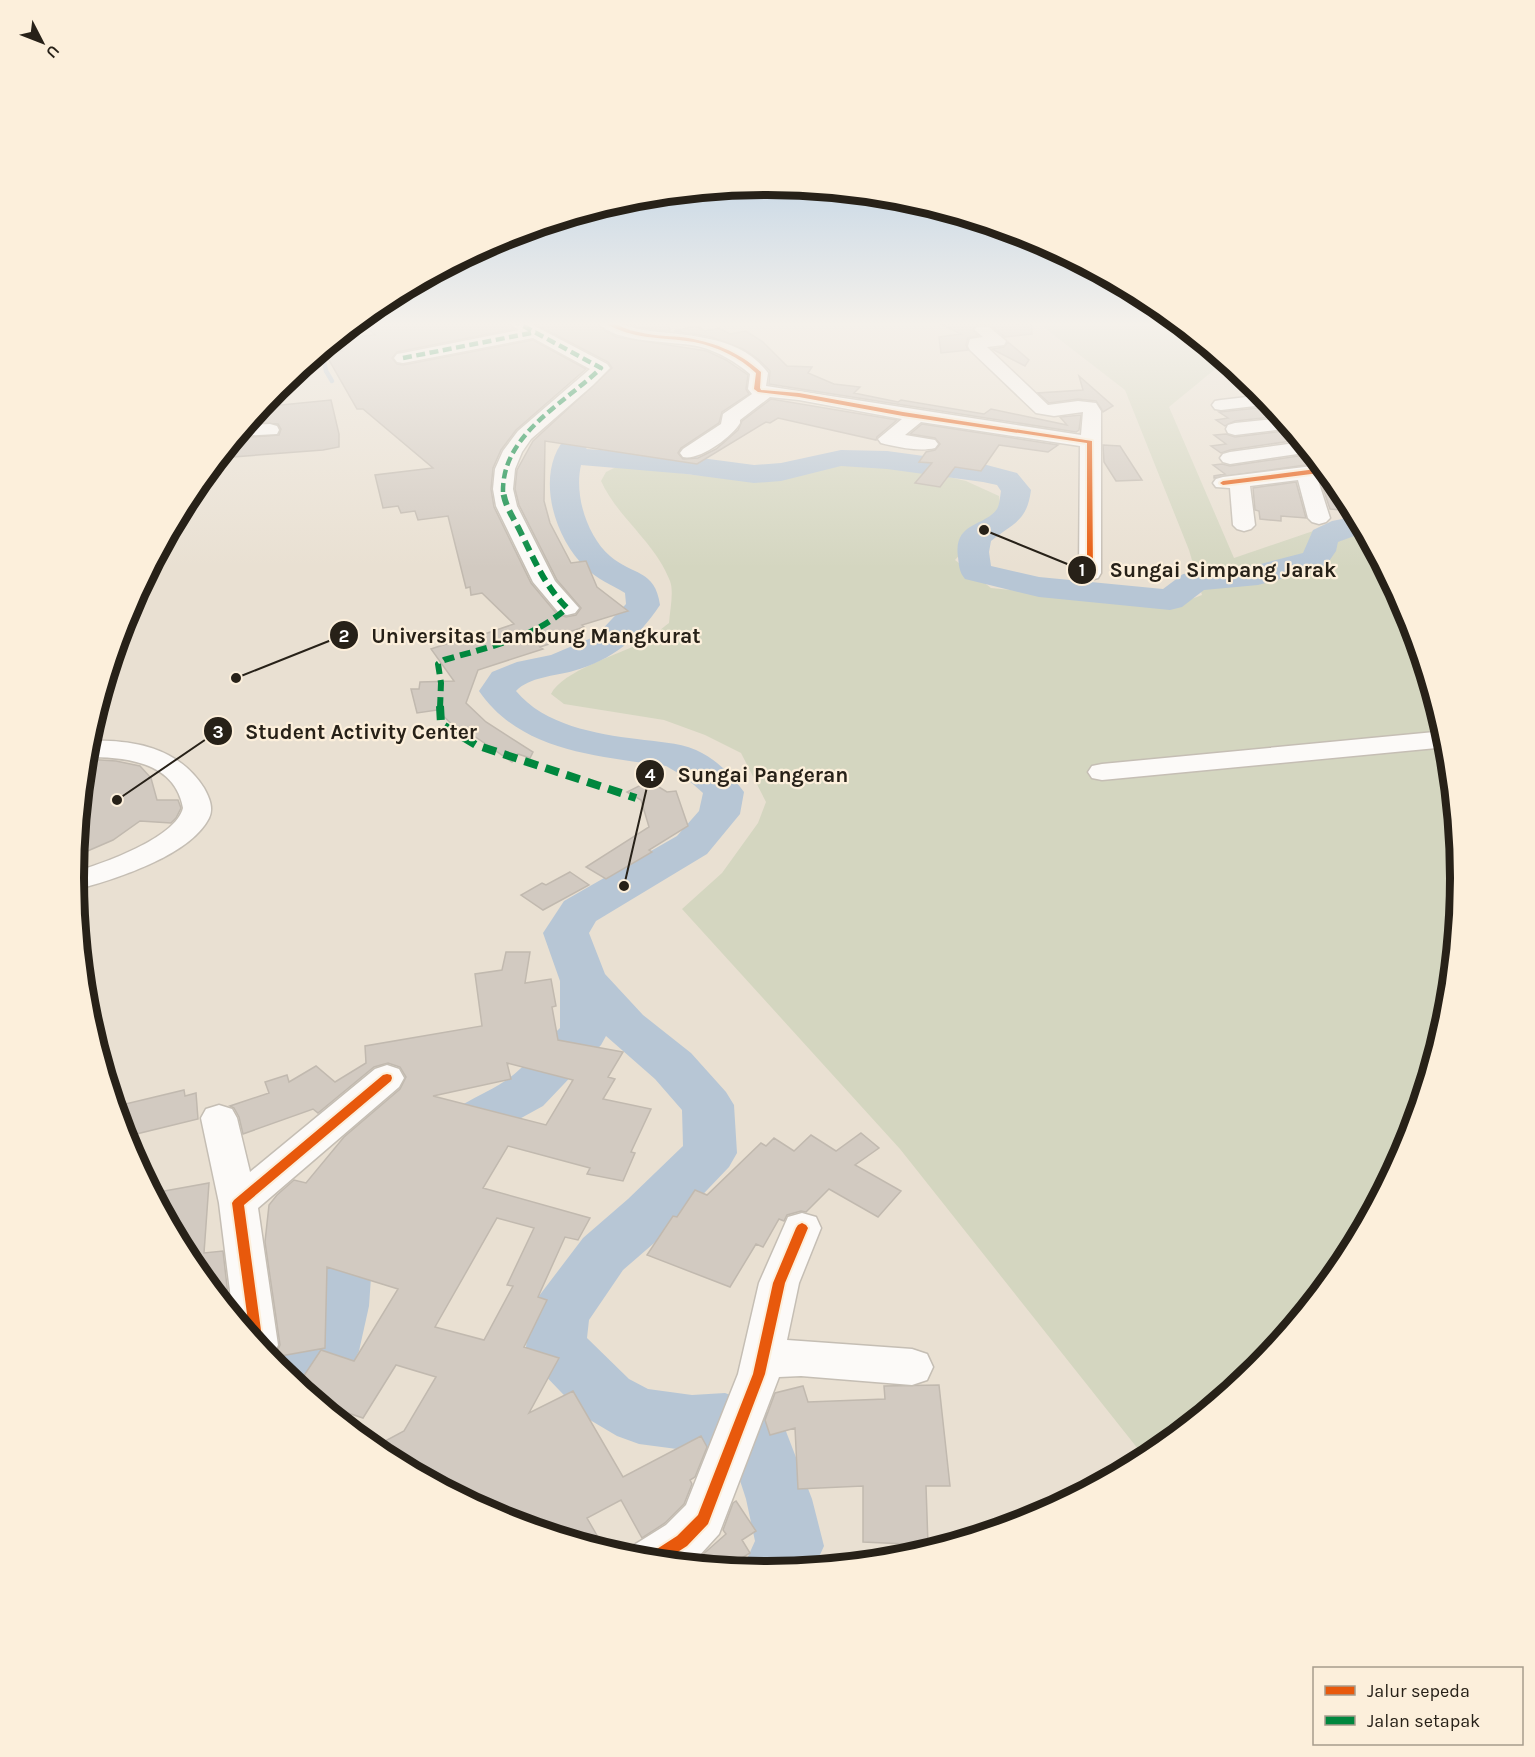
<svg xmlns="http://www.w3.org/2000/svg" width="1535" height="1757" font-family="Karla,sans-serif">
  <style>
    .green { fill: #d4d6c0 }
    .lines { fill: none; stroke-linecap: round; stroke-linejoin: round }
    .stream { stroke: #b7c6d5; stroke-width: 4.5 }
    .river { fill: #b7c6d5; fill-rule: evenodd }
    .building { fill: #d2cac1; stroke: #c1b9af; stroke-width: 1.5; fill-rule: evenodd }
    .minor-casing { stroke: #c5beb4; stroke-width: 3 }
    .minor { fill: #fcfaf8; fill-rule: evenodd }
    .quiet-far2 { stroke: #00873e; stroke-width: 4.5; stroke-dasharray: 9 4.5; stroke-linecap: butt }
    .quiet-far1 { stroke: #00873e; stroke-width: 6; stroke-dasharray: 11 6; stroke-linecap: butt }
    .quiet { stroke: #00873e; stroke-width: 8; stroke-dasharray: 14 8; stroke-linecap: butt }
    .cycleway-casing { stroke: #fcefdb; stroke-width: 4 }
    .cycleway { fill: #e8590c; fill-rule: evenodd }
    .rim { fill: none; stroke: #272118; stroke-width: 8 }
    .leader { fill: none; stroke: #272118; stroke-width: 2 }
    .callout-dot { fill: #272118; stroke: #fcefdb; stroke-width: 2 }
    .mark-label { font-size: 18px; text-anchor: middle; font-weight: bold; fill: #fff }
    .callout-label { font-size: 21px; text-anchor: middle; font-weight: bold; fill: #272118; stroke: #fcefdb; stroke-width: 4.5; stroke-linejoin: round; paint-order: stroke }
  </style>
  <rect width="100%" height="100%" fill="#e9e0d2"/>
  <path class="green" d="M1037 322H1155L1205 344 1225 361 1169 407 1234 558 1357 516 1409 613 1448 743 1461 878 1448 1014 1409 1144 1344 1264 1258 1369 1146 1459 900 1149 682 909 722 873 758 823 766 802 741 753 705 735 664 720 564 704 551 694C562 671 620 654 643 642 653 637 661 629 669 623 670 610 674 592 670 581 655 542 618 518 601 481L606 472 614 468 639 467 693 475 756 479 806 472 830 465 883 467 923 471 966 481 999 496 1001 510 955 560 991 588 1170 607 1202 595 1189 550 1125 390Z"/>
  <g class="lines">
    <path class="stream" d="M332 381 326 371 323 356 354 342 357 338 354 330 358 322"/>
    <path class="river" d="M624 410 633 412 637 418C628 431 601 431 586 449L686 456 754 465 781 463 841 450 887 451 983 464 1017 473 1031 490C1027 522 1013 523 991 541L989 552 991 566 1039 577 1163 589 1183 574 1257 565 1303 553 1313 530 1332 521 1357 516 1365 532 1338 542 1336 551 1325 567 1258 585 1204 590 1182 607 1170 610 1039 597 965 579C959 572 959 565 958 557 953 522 984 527 997 509 1000 504 1000 496 1001 491L997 485 983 482 887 469 841 466 781 481 754 483 686 474 581 465C574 495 587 536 610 556 633 576 655 569 660 605 636 640 614 659 573 671 555 676 529 677 516 691 544 725 596 734 637 739 657 742 677 742 696 750 716 759 732 775 744 792L740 814 707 854 596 921 589 933 605 974 643 1015 691 1053 726 1092 734 1105 737 1153 729 1167 668 1231 623 1270 589 1320 587 1338 629 1379 648 1389 692 1395 725 1393 747 1401 782 1421 812 1499 824 1546 814 1568 767 1572 742 1570 755 1541 746 1499 733 1459 717 1450 692 1451 639 1444 617 1436 585 1417 535 1365 526 1347 530 1314 539 1296 583 1238 628 1199 683 1146 682 1110 655 1079 606 1036 601 1045 543 1106 501 1129 462 1161 443 1167 424 1161 416 1147C435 1112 474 1101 505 1081 524 1069 543 1044 560 1028V981L543 933 564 901 677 836 699 811 703 793 685 777 666 766C598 756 521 752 479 691L492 672 517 662 551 655 596 636 626 604 625 593C612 585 597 579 586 568 552 536 533 468 570 433 584 420 605 415 624 410Z
      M360 1195 380 1201 388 1217 373 1249 369 1306 359 1351 350 1369 305 1392 277 1369 263 1352 303 1335 311 1306 317 1249 340 1201Z"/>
  </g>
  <path class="building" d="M361 322H506L514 329 397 352 392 358 397 364 403 365 533 340 586 369 516 430 501 450 493 468 491 489 494 507 531 583 557 614 566 617 576 615 581 608 557 580 519 505 515 489 517 470 533 441 612 368 608 362 531 322H596L605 331 617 337 707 351 726 360 748 375 746 389 749 394 722 412 719 423 681 448 678 453 683 459 698 458 716 449 738 430 742 421 771 399 897 420 877 437 876 440 778 418 770 423 766 422 697 464 545 441 544 501 550 523 571 563 586 561 597 587 628 611 582 625 584 627 569 632 574 636 540 647 543 649 478 670 466 703 486 722 533 752 530 758 518 754 512 762 471 734H469L463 729 459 731 437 710 417 713 411 689H419L420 682 454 681 431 649 461 639 464 641 514 624 482 593 471 595 470 587 466 588 448 516 418 520 415 511 401 513 398 506 383 508 375 475 433 468 363 409H357L325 353 342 351 333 342 337 338 375 335Z
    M619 322H668L670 331 643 328Z
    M937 322H1031L1032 334 1005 337 990 325H977L973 330 978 336 968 338 966 345 968 350 941 353 939 337 961 334Z
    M696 326 705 331 719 328 730 334 746 331 763 342 787 366 812 367 808 373 834 384 860 387 854 393 898 402 901 400 984 414 991 409 1067 425 1060 417 1081 415 1079 430 1076 432 769 384 770 371 758 359 743 349 711 337 674 331Z
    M1008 342 1029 360 1025 366 992 349 1004 347Z
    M1079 376 1113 406 1103 412 1096 401 1078 399 1049 403 1038 393 1083 390Z
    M331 400 339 434V447L323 450 219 458 236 438 279 435 281 429 278 424 248 423 261 407Z
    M1268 407 1281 416 1235 421 1225 426 1216 420 1228 418 1219 412Z
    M922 424 1058 445 1048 452 999 445 981 471 955 467 940 487 915 483 932 463 919 462 926 452 935 450 940 444 935 438 910 434Z
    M1284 431 1298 440 1230 450 1221 453 1211 446 1226 444 1214 435 1226 434 1235 437Z
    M1103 445 1120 446 1142 480 1116 481 1104 462Z
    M1312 454 1320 463 1214 478V476L1225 474 1213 465 1222 464 1230 466Z
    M1331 477 1345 493 1354 511 1330 509 1320 479Z
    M1296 482 1306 518 1281 516V521L1260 519 1259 511 1255 510 1253 488Z
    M85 759 116 761 140 766 151 778 157 800H178L181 808 176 818 171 823 140 821 113 840 76 856Z
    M649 781 667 792 676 791 688 826 649 850 652 852 606 879 586 867 649 827 641 800 627 792Z
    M570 872 589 885 543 910 521 895 542 883 546 885Z
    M506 952H530L525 983 551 979 556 1006 552 1007 558 1040 623 1052 608 1077 615 1079 603 1099 651 1109 631 1152 635 1153 623 1181 587 1174 590 1168 508 1146 483 1188 590 1218 578 1240 565 1237 538 1297 547 1300 524 1347 559 1358 529 1413 573 1391 623 1477 701 1436 707 1447 695 1477 690 1480 692 1484 684 1504 665 1523 642 1538 621 1500 587 1518 599 1539 587 1546 502 1520 382 1455 372 1448 404 1431 436 1377 396 1365 363 1418 318 1403 297 1386 321 1350 354 1361 398 1289 327 1267 325 1348 275 1357 280 1345 265 1242 269 1205 277 1195 294 1180 306 1183 344 1137 400 1089 406 1077 400 1067 388 1063 374 1067 318 1113 313 1109 243 1134 239 1117 234 1108 230 1106 269 1093 265 1082 287 1075 289 1082 316 1066 335 1082 366 1063 365 1046 482 1026 475 974 502 970ZM507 1063 573 1080 546 1125 433 1096 511 1079ZM497 1218 534 1228 507 1285 513 1286 484 1340 435 1327Z
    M184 1090 185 1096 196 1093 198 1119 124 1137 117 1106Z
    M861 1133 879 1148 855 1165 901 1191 878 1217 829 1189 806 1212 801 1211 787 1215 784 1221 779 1219 763 1247 756 1244 730 1287 647 1255 673 1216 677 1217 695 1190 707 1195 761 1143 766 1146 774 1138 794 1151 811 1135 836 1151Z
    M209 1183 204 1253 223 1251 230 1313 190 1264 153 1193Z
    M939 1385 950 1486H926L928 1545 863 1542V1486L798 1489 795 1428 770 1435 765 1420 775 1393 803 1386 808 1402 885 1399 884 1386Z
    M736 1501 756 1531 742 1540 750 1553 726 1568 691 1565 726 1534 723 1530 733 1503Z"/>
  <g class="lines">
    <g class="minor-casing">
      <path id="minor" d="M508 322H527L607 364 610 368 593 385 531 439 522 452 515 469 513 489 517 506 555 581 579 608 575 613 567 615 559 613 533 582 496 506 493 489 495 469 503 451 518 431 590 369 533 338 403 363 397 362 394 358 397 354 403 353 519 330Z
        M598 322C614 320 627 327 643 330 684 336 740 334 768 373L766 386 1081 435 1083 412 1054 416 1036 413 970 350 968 346 970 339 983 337 975 330 977 327H989L1006 341 1004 345 987 347 1048 405 1078 401 1096 403 1101 411V573L1098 578 1090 580 1082 578 1079 573 1080 446 921 422 905 435 935 440 938 444 935 448C919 452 897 447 881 443L878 439 902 419 799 400 770 397 740 420V423C732 437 699 461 683 457L680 453 683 449 721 424 723 414 752 394 748 389 750 374C736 362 719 352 701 347 675 340 616 345 598 322Z
        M1264 395 1272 404 1221 410 1215 409 1212 405 1215 401 1221 400Z
        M1283 418 1291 428 1235 435 1228 433 1226 429 1228 425 1235 423Z
        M270 424 277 426 279 430 277 434 237 436 246 425Z
        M1303 442 1311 452 1230 464 1223 462 1220 458 1223 454 1230 452Z
        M1321 465 1330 475 1317 477 1330 518 1326 522 1319 524 1312 522 1308 518 1298 480 1250 486 1255 525 1251 529 1244 531 1237 529 1233 525 1230 488 1216 487 1213 483 1216 479 1223 477Z
        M1445 731 1447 747 1102 780 1092 778 1088 772 1092 766 1102 764Z
        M87 741C132 739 178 747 204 788 209 797 214 808 209 818 190 856 113 880 75 890L74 872C102 864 176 838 183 808 175 761 124 757 86 757Z
        M387 1065 399 1069 404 1078 399 1087 258 1208 278 1345 272 1358 268 1359 233 1315 219 1203 201 1118 206 1109 219 1105 232 1109 237 1118 250 1172 375 1069Z
        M802 1213 816 1217 821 1228 799 1283 787 1340 912 1349 927 1354 933 1367 927 1380 912 1385 801 1376 779 1377 719 1534 698 1557 687 1565 629 1558 634 1545 666 1525 686 1505 738 1374 759 1283 788 1217Z"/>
    </g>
    <use href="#minor" class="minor"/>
    <path class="quiet-far2" d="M403 358 536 332
      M503 492C502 434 564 404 601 368L516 322"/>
    <path class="quiet-far1" d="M440 708 441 683 438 664 444 660C488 647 532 639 567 608 544 585 534 559 520 531 513 517 505 506 503 491"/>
    <path class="quiet" d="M440 706 441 724 476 745 636 798"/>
    <g class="cycleway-casing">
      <path id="cycleway" d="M604 322C613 321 624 329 634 331 649 335 665 336 681 337 711 341 738 351 761 372L760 388 761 390 799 393 903 412 1092 441 1093 573 1090 575 1087 573V443L903 416 799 397 758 392 754 389 756 373C739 357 718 347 694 342 664 337 630 340 604 322Z
        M1324 468 1327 472 1223 485 1220 483 1223 481Z
        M387 1074 391 1075 392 1078 391 1081 244 1205 263 1345 260 1349 250 1336 232 1203 234 1200 383 1075Z
        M802 1223 806 1225 808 1228 785 1283 765 1374 708 1524 687 1546 662 1562 644 1560 646 1556 677 1536 698 1515 753 1374 773 1283 796 1228 798 1225Z"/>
    </g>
    <use href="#cycleway" class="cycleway"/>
  </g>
  <linearGradient id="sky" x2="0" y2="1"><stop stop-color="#94bbe0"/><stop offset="0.57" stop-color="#f5f1eb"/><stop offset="1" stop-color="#f5f1eb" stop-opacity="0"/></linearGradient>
  <rect width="1535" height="568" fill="url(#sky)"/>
  <path d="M0 0H1535V1757H0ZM84 878a683 683 0 1 1 1366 0a683 683 0 1 1-1366 0Z" fill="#fcefdb" fill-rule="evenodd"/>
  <path class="rim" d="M84 878a683 683 0 1 1 1366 0a683 683 0 1 1-1366 0Z"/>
  <path class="leader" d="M984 530L1082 570M236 678L344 635M117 800L218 731M624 886L650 774"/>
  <g class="callout-dot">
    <circle cx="984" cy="530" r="6"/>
    <circle cx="236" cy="678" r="6"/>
    <circle cx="117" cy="800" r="6"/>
    <circle cx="624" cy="886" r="6"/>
    <circle cx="1082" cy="570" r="15"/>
    <circle cx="344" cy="635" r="15"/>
    <circle cx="218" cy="731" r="15"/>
    <circle cx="650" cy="774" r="15"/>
  </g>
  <g class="mark-label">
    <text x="1082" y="576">1</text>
    <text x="344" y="642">2</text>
    <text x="218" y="738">3</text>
    <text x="650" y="781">4</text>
  </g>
  <g class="callout-label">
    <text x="1223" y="577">Sungai Simpang Jarak</text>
    <text x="536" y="643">Universitas Lambung Mangkurat</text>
    <text x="361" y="739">Student Activity Center</text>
    <text x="763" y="782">Sungai Pangeran</text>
  </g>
  <rect x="1313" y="1667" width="210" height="78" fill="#fcefdb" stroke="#a79d8d" stroke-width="1.5"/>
  <rect x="1325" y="1686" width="30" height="9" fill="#e8590c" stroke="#a79d8d" stroke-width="1.5"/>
  <text x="1367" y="1697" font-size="18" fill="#272118">Jalur sepeda</text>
  <rect x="1325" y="1716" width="30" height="9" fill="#00873e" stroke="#a79d8d" stroke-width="1.5"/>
  <text x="1367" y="1727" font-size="18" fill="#272118">Jalan setapak</text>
  <g transform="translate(42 42) rotate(132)" stroke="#fcefdb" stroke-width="4.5" paint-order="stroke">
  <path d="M0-4.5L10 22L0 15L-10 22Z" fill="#272118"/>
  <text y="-9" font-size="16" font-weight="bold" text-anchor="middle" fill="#272118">U</text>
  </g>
</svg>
